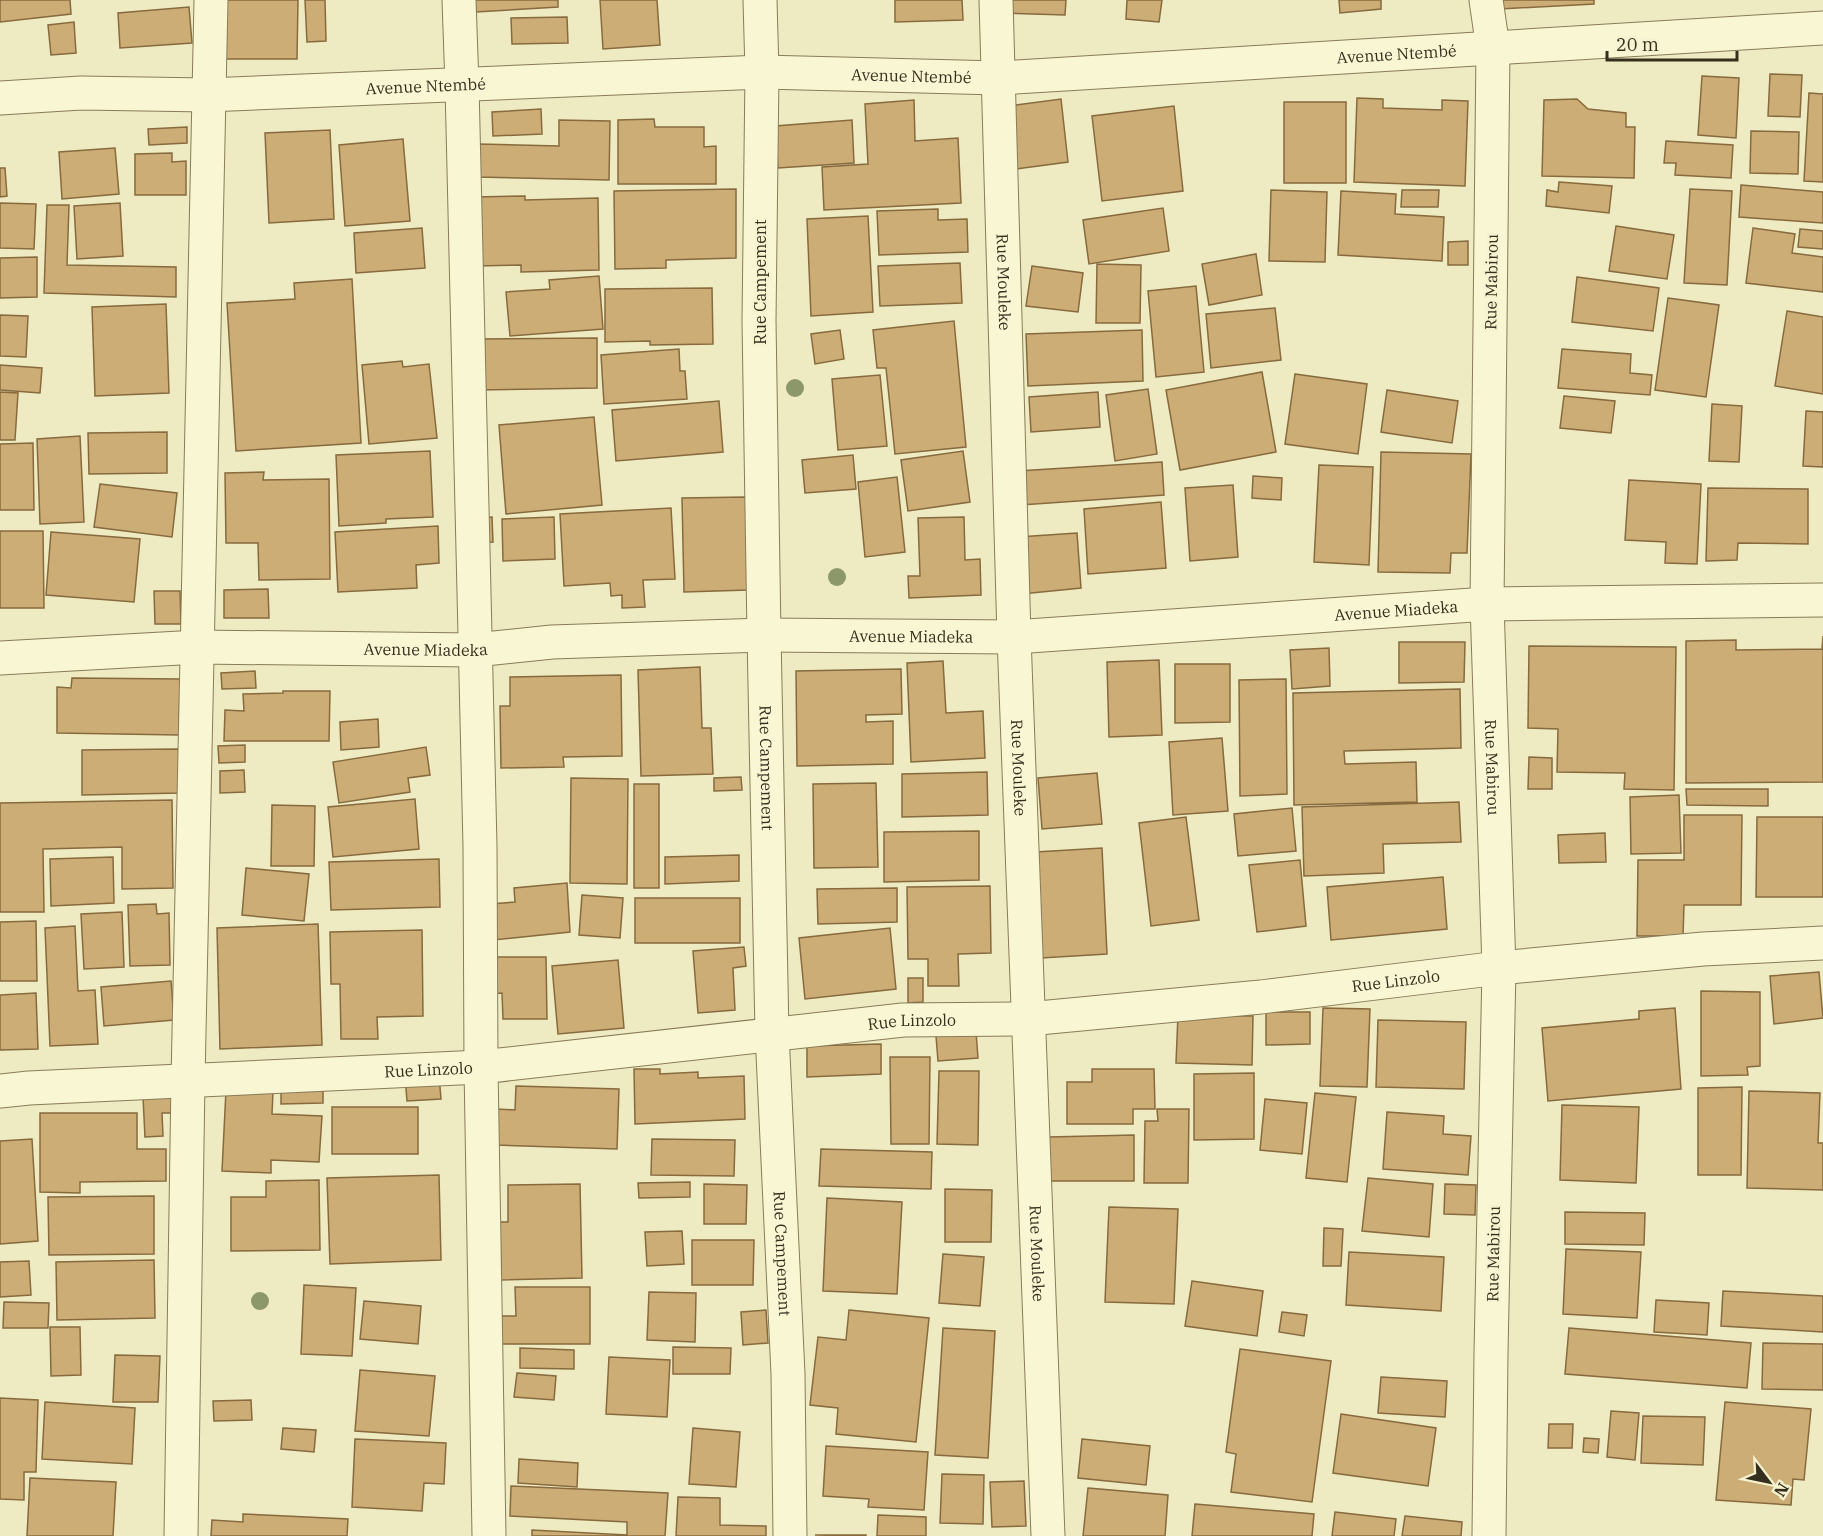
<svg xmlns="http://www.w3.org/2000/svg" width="1823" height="1536" font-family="'IBM Plex Serif',serif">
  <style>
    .building { fill: #cdad76; stroke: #876a3e; stroke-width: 1.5 }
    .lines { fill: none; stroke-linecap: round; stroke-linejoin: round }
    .street-casing { stroke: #887c58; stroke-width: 35 }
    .street { stroke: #f9f6d4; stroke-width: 33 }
    .tree { fill: #8d986a }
    .labels { text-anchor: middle; stroke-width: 5; stroke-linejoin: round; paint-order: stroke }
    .street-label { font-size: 16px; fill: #372f1d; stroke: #f6f3d0 }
  </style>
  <rect width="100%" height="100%" fill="#eeeac1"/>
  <path class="building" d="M0 0H70L71 14 0 22Z
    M216 0H298L297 59H215Z
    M305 0H325L326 41 307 42Z
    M475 0H558V7L476 12Z
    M600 0H657L660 45 603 49Z
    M895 0H962L963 20 895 22Z
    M1001 0H1066L1065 15 1000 13Z
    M1127 0H1162L1159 22 1126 19Z
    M1339 0H1381V9L1340 13Z
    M1499 0H1594V4L1500 9Z
    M189 7 192 43 120 48 118 13Z
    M567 17 568 43 512 44 511 18Z
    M74 22 76 53 51 55 48 25Z
    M1770 74 1802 75 1800 117 1768 116Z
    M1702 76 1739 78 1736 138 1698 135Z
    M1809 93 1823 94V182L1804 181Z
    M1357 98 1383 99V108L1442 110V100L1468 101 1465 186 1354 182Z
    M1061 99 1068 162 1016 169 1008 106Z
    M1577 99 1588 109 1626 113V127H1635L1634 178 1542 176 1544 100Z
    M914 100 915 141 958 138 961 203 824 210 822 167 868 164 865 104Z
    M1284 102H1346V183H1284Z
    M1174 106 1183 191 1102 201 1092 116Z
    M541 109 542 134 493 136 492 112Z
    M654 119 655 127H704V147L716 146V184H618V120Z
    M559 120 610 121 609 180 477 177 479 144 559 146Z
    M852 120 854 163 778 168 775 126Z
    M187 127V143L149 145 148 129Z
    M330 130 334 219 269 223 265 133Z
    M1751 131 1799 132 1798 174 1750 173Z
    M403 139 410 221 345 226 339 145Z
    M1666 141 1733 145 1731 178 1675 175 1676 163H1664Z
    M115 148 119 194 62 199 59 152Z
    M172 153V162L186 161V195H135V154Z
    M0 168H5L7 196 0 197Z
    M1559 182 1612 186 1609 213 1546 206 1547 190 1558 192Z
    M1741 185 1823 192V223L1739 217Z
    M736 189V258L666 260V268L615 269 614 191Z
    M1690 189 1732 191 1727 285 1684 283Z
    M1271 190 1327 192 1325 262 1269 261Z
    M1402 190H1439L1438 207H1401Z
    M1341 191 1396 194 1395 214 1444 217 1442 261 1338 255Z
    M525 196V200L598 198 599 270 521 272V265L476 266V197Z
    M0 203 36 204 34 249 0 248Z
    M120 203 123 256 77 259 74 206Z
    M47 205H69L67 265 176 267V297L44 293Z
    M1163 208 1169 251 1089 264 1083 220Z
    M938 209V220L967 219 968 252 879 255 877 211Z
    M868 216 873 312 811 316 807 219Z
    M1616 226 1674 235 1667 279 1609 271Z
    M422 228 425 268 356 273 354 233Z
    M1753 228 1795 234 1792 253 1823 257V292L1746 283Z
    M1800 229 1823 231V249L1798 247Z
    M1468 241V265H1448V242Z
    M1256 254 1262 295 1209 305 1202 264Z
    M37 257V297L0 298V258Z
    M960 263 962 303 880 306 878 266Z
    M1097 264 1141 265 1140 323H1096Z
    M1032 266 1083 273 1078 312 1026 306Z
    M599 276 603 329 510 336 506 292 550 289 549 280Z
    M1577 277 1659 288 1653 331 1572 322Z
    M352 279 361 443 236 451 227 303 295 299 294 283Z
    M1196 286 1204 372 1156 377 1148 291Z
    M712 288 713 344 650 345V341L605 342V289Z
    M1668 298 1719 305 1706 397 1655 390Z
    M166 304 169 393 95 396 92 307Z
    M1275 308 1281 360 1211 368 1206 314Z
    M1787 311 1823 317V394L1775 386Z
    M0 315 28 316 26 357 0 356Z
    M954 321 966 447 895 454 886 368H877L873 330Z
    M840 330 844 359 815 364 811 334Z
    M1142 330 1143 381 1028 386 1026 334Z
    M597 338V388L475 390V339Z
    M679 349 680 371H685L687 399 604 404 601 355Z
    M1562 349 1631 354 1630 373 1652 375 1650 395 1558 388Z
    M402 361 403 367 429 364 437 438 369 444 362 365Z
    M0 365 42 368 40 393 0 390Z
    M1262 372 1276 452 1180 470 1166 390Z
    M1295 374 1367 384 1358 454 1285 444Z
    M880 375 887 446 838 450 832 379Z
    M1148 389 1157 454 1115 461 1106 395Z
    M1387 390 1458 401 1452 443 1381 432Z
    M0 392 18 393 15 440H0Z
    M1098 392 1100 427 1031 432 1029 397Z
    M1564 396 1615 401 1611 433 1560 428Z
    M719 401 723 452 616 461 612 410Z
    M1712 404 1742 406 1739 462 1709 461Z
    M1806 411 1823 412V467L1803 466Z
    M594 417 602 505 506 514 499 425Z
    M167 432V473L89 474 88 433Z
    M80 436 84 522 40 524 37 439Z
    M33 443 34 510H0V444Z
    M430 451 433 517 386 519V523L339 526 336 455Z
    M963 451 970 502 908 511 901 460Z
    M1381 452 1471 454 1467 553H1451L1450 573 1378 572Z
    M853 455 856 489 805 493 802 460Z
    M1162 462 1164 495 1021 505 1018 471Z
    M1319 465 1373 467 1369 565 1314 562Z
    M264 472 263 480 329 479 330 579 259 580 258 543H226L225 473Z
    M1253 476 1282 478 1281 500 1252 498Z
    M897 477 905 552 865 557 858 482Z
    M1629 480 1701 484 1697 564 1665 563 1666 542 1625 540Z
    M100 484 177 493 172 537 94 527Z
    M1233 485 1238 557 1190 561 1185 488Z
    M1708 488 1808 489V544L1738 543 1737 560 1706 561Z
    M746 497 748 590 684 592 682 498Z
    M1161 502 1166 568 1088 574 1084 509Z
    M671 508 675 579 643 580 645 607 622 608V595L611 596 610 583 564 586 560 514Z
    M492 517 493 542 478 543 477 518Z
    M554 517 555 559 503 561 502 519Z
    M964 517 965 560 980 559 981 595 909 598 908 576H920L918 518Z
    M438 526 439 563 416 565 417 588 338 592 335 532Z
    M0 531H43L44 608H0Z
    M51 532 140 539 134 602 46 595Z
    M1077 533 1081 588 1022 594 1018 537Z
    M268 589 269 618H224V590Z
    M154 591H180L181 624H155Z
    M1823 636V782L1686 783V641L1736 640V650L1822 649Z
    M1399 642H1465L1464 682 1399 683Z
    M1529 646 1676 647 1674 790 1624 789 1625 773 1557 772 1558 729 1528 728Z
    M1329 648 1330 686 1292 689 1290 650Z
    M1159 660 1162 735 1109 737 1107 662Z
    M943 661 946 713 983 711 985 758 911 762 907 663Z
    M1175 664H1230V722L1175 723Z
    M700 667 702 728H711L713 774 641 776 638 670Z
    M901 669 902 714 866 715V722L893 721V764L797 766 796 671Z
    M255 671 256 688 222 689 221 673Z
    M621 675 622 756 563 757 564 767 501 768 500 706H510V677Z
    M72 678 180 679 179 735 57 733V687L71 688Z
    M1286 679 1287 794 1240 796 1239 680Z
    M1460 689 1461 748 1344 751 1345 764 1416 762 1417 802 1294 805 1293 693Z
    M283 691H330L329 741H224L225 710 244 711 243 694 283 693Z
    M378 719 379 747 341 750 340 722Z
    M1222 738 1228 811 1173 815 1169 742Z
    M245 745V762L219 763 218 746Z
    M426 747 430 775 408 778 410 792 339 803 333 762Z
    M179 749 180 793 82 795V750Z
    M1529 757 1552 758V789H1528Z
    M244 770 245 792 220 793V771Z
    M987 772 988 815 902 817V774Z
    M1097 773 1102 824 1042 829 1038 778Z
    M741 777 742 790 714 791V778Z
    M571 778 628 779 627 884 570 883Z
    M876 783 878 867 814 868 813 784Z
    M634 784H659V888H634Z
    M1686 789H1768V806L1687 805Z
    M1679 795 1681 853 1631 854 1630 797Z
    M415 799 419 849 333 857 328 807Z
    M172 800 173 888 122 889V847L43 849 44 912H0V803Z
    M1459 802 1461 842 1383 844 1384 873 1304 876 1302 807Z
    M272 805 315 806 314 866H271Z
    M1292 808 1296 851 1238 856 1234 814Z
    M1684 815H1742L1741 905H1684L1683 936H1637L1638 860H1684Z
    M1186 817 1199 920 1151 926 1139 823Z
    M1757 817H1823V897H1756Z
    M979 831V880L884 882V832Z
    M1605 833 1606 862 1559 863 1558 835Z
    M1102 848 1107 954 1041 958 1036 852Z
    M739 855V881L665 884V857Z
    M113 857 114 903 51 906 50 859Z
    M439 859 440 907 331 910 329 862Z
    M1300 860 1306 926 1257 932 1249 865Z
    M246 868 309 874 304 921 242 915Z
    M1443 877 1447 929 1331 940 1327 887Z
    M567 883 570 932 493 940 490 904 515 902 514 888Z
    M990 886 991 953 958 954 959 986H928V959H908L907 887Z
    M897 888V922L818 924 817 889Z
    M582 895 623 898 620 938 579 935Z
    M635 898H740V943H635Z
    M156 904 157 914 169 913 170 965 130 966 128 905Z
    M122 912 124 967 84 969 81 914Z
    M36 921 37 981H0V922Z
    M318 924 322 1045 220 1049 217 928Z
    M75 926 78 991 95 990 98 1044 50 1046 45 928Z
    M890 928 896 989 805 999 799 938Z
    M422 930 423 1016 377 1017 378 1039H341L340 984H331L330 932Z
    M744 947 746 966 733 968 735 1010 698 1013 693 951Z
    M489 957H546L547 1019H503L502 993 489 994Z
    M618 960 624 1028 558 1034 552 966Z
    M1819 972 1823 1018 1774 1024 1770 976Z
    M908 978H923V1002L908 1003Z
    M171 981 174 1020 104 1026 101 987Z
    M1701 991 1760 992V1066L1747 1067 1748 1075 1701 1076Z
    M36 993 38 1049 0 1050V995Z
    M1323 1008 1370 1009 1367 1087 1320 1086Z
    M1675 1008 1681 1089 1548 1101 1542 1028 1639 1019V1011Z
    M1266 1012H1310V1044L1266 1045Z
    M1178 1015 1253 1016 1252 1065 1176 1063Z
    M1378 1020 1466 1022 1464 1089 1376 1087Z
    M976 1032 978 1058 938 1061 936 1036Z
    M881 1044V1074L807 1077V1046Z
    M890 1057H930L929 1144H891Z
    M634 1069H660V1074L698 1072V1078L744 1076 745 1119 635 1124Z
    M1092 1069H1154L1155 1109H1133V1124H1067V1082H1092Z
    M939 1071H979L978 1145 937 1144Z
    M1254 1073V1139L1194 1140V1074Z
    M439 1075 441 1099 407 1101 405 1077Z
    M323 1086V1103L281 1104V1087Z
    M516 1086 619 1089 617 1149 496 1145 497 1109 515 1110Z
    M1742 1087 1741 1175H1698V1088Z
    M226 1090 273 1092 272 1114 322 1116 319 1162 271 1160V1173L222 1171Z
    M1749 1091 1820 1093 1818 1143H1823V1190L1747 1188Z
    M1315 1093 1356 1097 1347 1182 1306 1178Z
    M177 1095V1113H162L163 1136 145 1137 143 1097Z
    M1265 1099 1307 1103 1302 1154 1260 1150Z
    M1562 1105 1639 1107 1636 1183 1560 1180Z
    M332 1107H418V1154H332Z
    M1157 1109H1189L1188 1183H1144L1145 1121H1158Z
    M1387 1112 1444 1116 1443 1134 1471 1136 1468 1175 1383 1169Z
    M40 1113H137V1149H166V1181L80 1182V1193L40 1192Z
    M1134 1135V1181H1049V1137Z
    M32 1139 38 1241 0 1244V1141Z
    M652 1139 735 1140 734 1176 651 1175Z
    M821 1149 932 1152 931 1189 819 1186Z
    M439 1175 441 1260 330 1264 327 1178Z
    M1368 1178 1433 1184 1429 1237 1362 1231Z
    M319 1180 320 1250 231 1251V1197H266V1181Z
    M690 1182V1197L639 1198 638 1183Z
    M580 1184 582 1278 501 1280 500 1222H508V1185Z
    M704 1184 747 1185 746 1224H704Z
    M1445 1184 1476 1185 1475 1215 1444 1214Z
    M945 1189 992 1190 991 1242H945Z
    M154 1196V1254L49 1255 48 1197Z
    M827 1198 902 1202 897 1294 823 1291Z
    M1109 1207 1178 1209 1174 1304 1105 1302Z
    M1565 1212 1645 1213 1644 1245 1565 1244Z
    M1324 1228 1343 1229 1341 1266H1323Z
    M682 1231 684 1264 647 1266 645 1232Z
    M692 1240H754L753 1285H692Z
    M1566 1249 1641 1252 1637 1318 1563 1314Z
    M1349 1252 1444 1257 1441 1311 1346 1305Z
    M943 1254 984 1257 980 1306 939 1303Z
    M154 1260 155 1318 57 1320 56 1262Z
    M29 1261 31 1295 0 1297V1262Z
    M1192 1281 1263 1291 1257 1336 1185 1326Z
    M304 1285 356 1288 352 1356 301 1354Z
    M515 1287H590V1344H497V1316H516Z
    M1723 1291 1823 1296V1332L1721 1326Z
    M649 1292 696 1293 695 1342 647 1340Z
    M1656 1300 1709 1303 1707 1335 1654 1332Z
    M364 1301 421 1306 418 1344 360 1339Z
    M4 1302 49 1303 48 1328H3Z
    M766 1310 768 1343 743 1345 741 1312Z
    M849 1310 929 1318 916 1442 836 1434 838 1408 810 1405 818 1337 846 1340Z
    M1282 1312 1307 1315 1304 1336 1279 1332Z
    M50 1327H80L81 1375 51 1376Z
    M943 1328 995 1331 988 1458 935 1455Z
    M1569 1328 1751 1343 1747 1388 1565 1374Z
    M1763 1343 1823 1344V1390L1762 1389Z
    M673 1347 731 1348 730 1374H673Z
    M520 1348 574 1350V1369L520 1368Z
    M1240 1349 1331 1361 1312 1502 1231 1492 1236 1454 1226 1452Z
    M115 1355 160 1356 158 1402H113Z
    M609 1357 670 1360 667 1417 606 1414Z
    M360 1370 435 1376 429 1436 355 1431Z
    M517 1373 556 1376 554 1400 514 1397Z
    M1381 1377 1447 1381 1445 1417 1378 1413Z
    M0 1398 38 1400 36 1472H24V1500L0 1499Z
    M251 1400 252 1420 214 1421 213 1401Z
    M45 1402 135 1408 132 1464 42 1459Z
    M1725 1402 1811 1409 1804 1480 1793 1479 1791 1505 1716 1500Z
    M1611 1411 1639 1413 1635 1460 1607 1457Z
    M1341 1414 1436 1428 1428 1486 1333 1473Z
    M1643 1416 1705 1417 1703 1465 1641 1463Z
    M1549 1424H1573L1572 1448H1548Z
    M283 1428 316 1430 314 1452 281 1449Z
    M693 1428 740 1432 736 1487 689 1484Z
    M1584 1438 1599 1439 1598 1453 1583 1452Z
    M355 1439 446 1443 444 1484 424 1483 422 1511 352 1507Z
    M1082 1439 1150 1446 1146 1485 1078 1478Z
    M826 1446 928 1452 924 1510 868 1507 869 1499 823 1496Z
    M519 1459 578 1463 577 1487 518 1483Z
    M942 1474 984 1475 983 1524 940 1523Z
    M30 1478 116 1482 113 1536H27Z
    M1024 1481 1026 1526 992 1527 990 1482Z
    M511 1486 668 1493 665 1536H532V1530L627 1535V1522L510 1516Z
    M1088 1488 1168 1495 1165 1536H1083Z
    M678 1497 720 1498V1525L766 1526V1536H676Z
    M1195 1504 1314 1514 1312 1536H1192Z
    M1335 1512 1396 1519 1394 1536H1332Z
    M243 1514 348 1519 347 1536H211L212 1520 243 1522Z
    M878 1515 926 1517V1536H877Z
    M1405 1516 1462 1522 1461 1536H1402Z
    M815 1535H866V1536Z"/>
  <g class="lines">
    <g class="street-casing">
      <g id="street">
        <path d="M459 0 462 85 480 846 481 1067 489 1536"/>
        <path id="s1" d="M760 0 762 72 759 321 764 635 772 1033 788 1374 790 1536"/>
        <path id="s2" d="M996 0 1014 637 1048 1536"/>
        <path id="s3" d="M1486 0 1493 48 1487 604 1499 968 1491 1353 1489 1536"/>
        <path id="s4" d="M0 98 81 93 207 95 762 72 999 78 1823 28"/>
        <path id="s5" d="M0 658 198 647 475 650 552 642 764 635 1014 637 1487 604 1823 600"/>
        <path id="s6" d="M0 1091 29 1088 481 1067 903 1020 1028 1019 1261 997 1499 968 1703 949 1823 943"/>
        <path d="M181 1536 188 1080 211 0"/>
      </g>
    </g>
    <use href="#street" class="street"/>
  </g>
  <g class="tree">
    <circle cx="795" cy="388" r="9"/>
    <circle cx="837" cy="577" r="9"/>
    <circle cx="260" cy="1301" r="9"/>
  </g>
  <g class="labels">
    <g class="street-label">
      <text dy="6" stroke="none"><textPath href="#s4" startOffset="1398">Avenue Ntembé</textPath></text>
      <text dy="6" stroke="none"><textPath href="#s4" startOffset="912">Avenue Ntembé</textPath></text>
      <text dy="6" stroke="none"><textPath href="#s4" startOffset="426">Avenue Ntembé</textPath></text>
      <text transform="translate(760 282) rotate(-90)" y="6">Rue Campement</text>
      <text dy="6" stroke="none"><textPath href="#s2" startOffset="282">Rue Mouleke</textPath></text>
      <text transform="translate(1491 282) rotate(-89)" y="6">Rue Mabirou</text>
      <text dy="6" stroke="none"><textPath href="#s5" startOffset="1398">Avenue Miadeka</textPath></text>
      <text dy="6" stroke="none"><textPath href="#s5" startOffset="912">Avenue Miadeka</textPath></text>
      <text dy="6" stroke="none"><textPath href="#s5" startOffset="426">Avenue Miadeka</textPath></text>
      <text dy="6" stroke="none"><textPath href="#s1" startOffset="768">Rue Campement</textPath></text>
      <text dy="6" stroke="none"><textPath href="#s2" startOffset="768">Rue Mouleke</textPath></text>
      <text dy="6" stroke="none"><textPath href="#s3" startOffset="768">Rue Mabirou</textPath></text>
      <text dy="6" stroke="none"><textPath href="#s6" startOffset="1401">Rue Linzolo</textPath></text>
      <text dy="6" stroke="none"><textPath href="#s6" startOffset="915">Rue Linzolo</textPath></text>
      <text dy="6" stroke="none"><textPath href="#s6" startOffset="429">Rue Linzolo</textPath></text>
      <text dy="6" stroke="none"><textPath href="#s1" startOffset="1254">Rue Campement</textPath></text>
      <text dy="6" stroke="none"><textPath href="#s2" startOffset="1254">Rue Mouleke</textPath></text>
      <text transform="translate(1493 1254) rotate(-89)" y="6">Rue Mabirou</text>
    </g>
  </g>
  <g transform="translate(1769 1482) rotate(122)" stroke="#f6f3d0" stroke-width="4.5" paint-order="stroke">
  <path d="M0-4.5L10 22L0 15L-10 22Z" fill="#372f1d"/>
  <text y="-9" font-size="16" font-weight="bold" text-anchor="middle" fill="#372f1d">N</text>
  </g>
  <path d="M1607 51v9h130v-9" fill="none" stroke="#372f1d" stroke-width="3"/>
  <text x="1616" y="51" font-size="18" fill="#372f1d" stroke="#f6f3d0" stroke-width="4.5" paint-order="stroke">20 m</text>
</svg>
